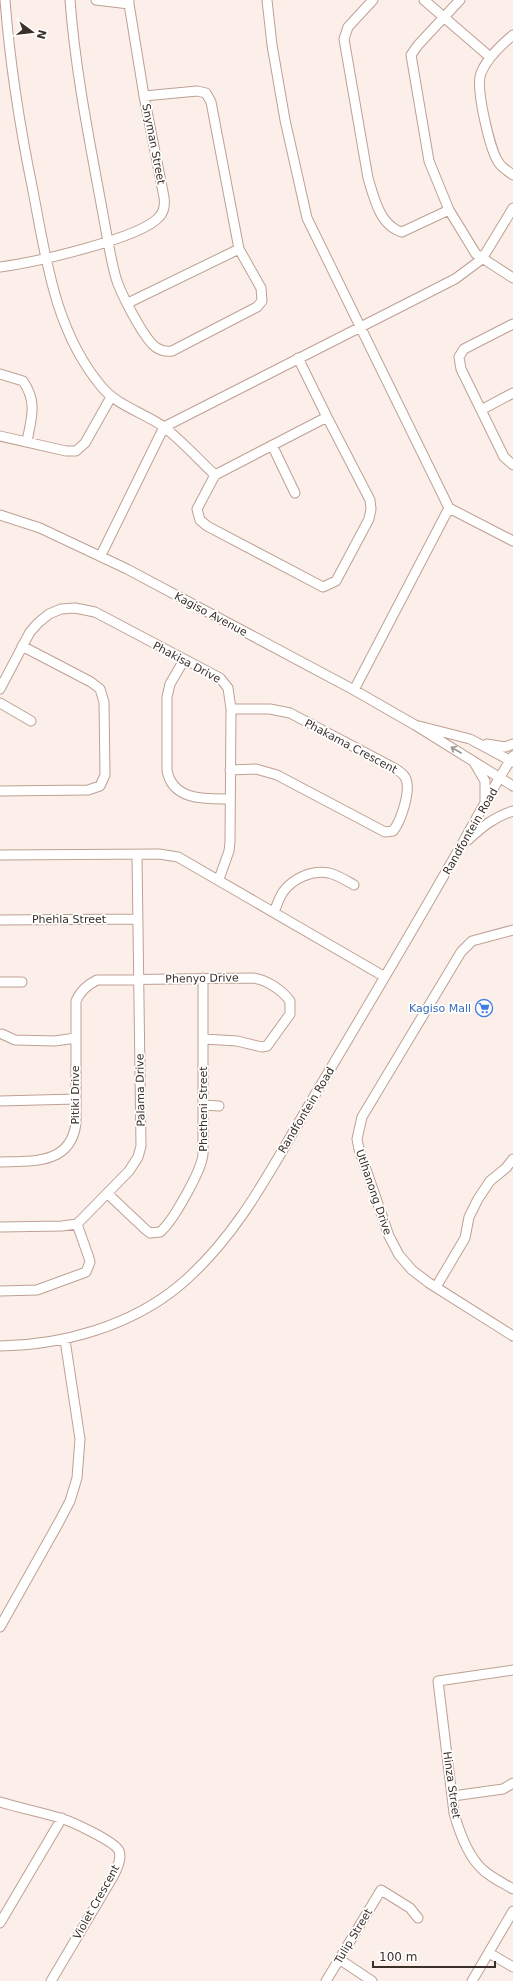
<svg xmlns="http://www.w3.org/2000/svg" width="513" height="1981" font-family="'DejaVu Sans',sans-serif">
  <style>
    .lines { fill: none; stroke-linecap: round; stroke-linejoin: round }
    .minor-casing { stroke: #bea093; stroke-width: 11 }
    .minor { stroke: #fff; stroke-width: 9 }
    .oneway { stroke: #9d9794 }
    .labels { text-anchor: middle; stroke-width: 3.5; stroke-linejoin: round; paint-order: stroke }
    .street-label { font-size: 11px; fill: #3b2f29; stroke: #fff }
    .shop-label { font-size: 11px; fill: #366cbe; stroke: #fff; text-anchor: end }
  </style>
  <rect width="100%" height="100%" fill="#fcefea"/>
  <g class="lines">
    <g class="minor-casing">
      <path id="minor" d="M5 0C10 65 20 128 33 191 46 259 55 331 101 386 117 406 143 412 164 427 182 441 198 459 215 475
        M96 0 129 4V0
        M267 0 272 45 285 120 307 218 449 508 354 690
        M373 0 348 27 344 39 368 178C374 198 380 226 402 232L449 210
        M424 0 490 57
        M460 0 418 45 411 55 429 161 449 210 476 254 513 278
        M129 4 144 96
        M513 35C501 45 487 58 481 73 475 87 490 151 499 163 502 168 508 171 513 175
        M0 267C31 263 140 239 159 217 164 212 165 204 164 197L144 96 197 91 206 93 211 102 239 249 261 288 262 301 257 307 172 351C166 352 162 351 157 348 145 341 124 299 118 284 113 271 111 256 108 242 94 162 76 81 70 0
        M128 303 239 249
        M513 324 464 349 459 357 461 369 504 457 513 465
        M298 358 327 417
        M0 374 23 381C38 403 31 418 27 442
        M481 410 513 393
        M327 417 370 500 371 509 369 519 336 581 323 587 207 526 200 520 197 509 215 475Z
        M0 436 66 451H76L85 443 111 397
        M272 445 295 493
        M449 508 513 541
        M0 515 40 528 127 569 354 690 415 725 513 786
        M101 555 164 427 455 279 482 259 513 208
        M184 660 170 684 167 697V770C172 801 206 799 230 799
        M0 689 30 632 38 623 49 614 61 609 75 608 95 612 220 678 228 688 231 709 230 842 229 851 219 879
        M0 703 31 721
        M419 726 470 739 513 762
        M487 744 505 747 513 744
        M475 764 485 781V802
        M230 770 256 769 277 775 385 832 393 831C401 821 412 789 405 777 403 774 399 771 396 769L290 713 270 709H231
        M0 791 88 790 100 786 105 775 104 702 100 689 91 682 22 646
        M468 840C482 827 494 817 513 811
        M0 855 159 854 178 857 385 977
        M274 912C277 905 279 898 283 892 293 878 312 870 329 873 338 875 347 881 354 885
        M0 920 137 919
        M513 930 472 941 461 952 362 1117 357 1139 359 1149 389 1236 399 1255 412 1270 429 1283 513 1336
        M0 982H22
        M2 1034 15 1040 55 1041 75 1038
        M0 1101 76 1099
        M204 1105 219 1106
        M0 1162C32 1161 71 1165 76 1123V1001C80 991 87 985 97 980L253 978C267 980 282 990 290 1001V1014L267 1046 262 1047 237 1041 204 1039
        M108 1194 145 1229 150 1233 160 1232C172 1223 202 1170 203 1154V978
        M0 1227 62 1226 77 1224 129 1171 138 1157 141 1146 137 855
        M436 1287 465 1238 469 1217 478 1199 490 1181 506 1168 513 1159
        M0 1291 37 1290 86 1272 90 1262 89 1258 77 1224
        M0 1346C63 1345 131 1326 180 1285 238 1236 271 1169 309 1105 355 1027 402 949 447 870 469 833 489 793 513 756
        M0 1627 59 1522 70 1501 77 1478 80 1439 65 1340
        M513 1670 438 1681 454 1813C459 1831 467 1855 482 1869 490 1877 503 1883 513 1889
        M453 1796 503 1789 513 1783
        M0 1802C20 1808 40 1812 60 1818 71 1821 116 1842 119 1851 122 1859 117 1868 114 1875L51 1981
        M0 1923 62 1818
        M489 1953 513 1967
        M339 1959 372 1981
        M326 1981 381 1890 410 1908 418 1918
        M472 1981 513 1911"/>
    </g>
    <use href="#minor" class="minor"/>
  </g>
  <defs><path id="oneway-shaft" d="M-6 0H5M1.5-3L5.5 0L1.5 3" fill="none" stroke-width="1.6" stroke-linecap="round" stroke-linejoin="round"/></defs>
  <use class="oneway" href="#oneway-shaft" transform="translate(456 750) rotate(-150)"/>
  <defs>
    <g id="supermarket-ring" transform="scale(0.9)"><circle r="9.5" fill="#fff" stroke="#3f7fe0" stroke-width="1.5"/><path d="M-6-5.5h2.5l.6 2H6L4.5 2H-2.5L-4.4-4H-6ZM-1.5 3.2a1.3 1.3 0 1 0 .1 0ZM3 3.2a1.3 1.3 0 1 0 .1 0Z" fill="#3f7fe0"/></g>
  </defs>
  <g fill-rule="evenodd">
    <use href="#supermarket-ring" x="484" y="1008"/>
  </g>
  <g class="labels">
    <g class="street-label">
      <text transform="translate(154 144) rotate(79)" y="4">Snyman Street</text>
      <text transform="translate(211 614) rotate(28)" y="4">Kagiso Avenue</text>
      <text transform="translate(187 662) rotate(28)" y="4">Phakisa Drive</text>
      <text transform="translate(351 746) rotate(28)" y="4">Phakama Crescent</text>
      <text transform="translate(470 831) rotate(-60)" y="4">Randfontein Road</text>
      <text x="69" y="923">Phehla Street</text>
      <text transform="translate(202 978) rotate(-1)" y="4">Phenyo Drive</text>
      <text transform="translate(140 1090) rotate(-91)" y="4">Palama Drive</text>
      <text transform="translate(75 1095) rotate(-90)" y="4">Pitiki Drive</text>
      <text transform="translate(203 1109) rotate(-90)" y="4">Phetheni Street</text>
      <text transform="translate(306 1110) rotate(-59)" y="4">Randfontein Road</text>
      <text transform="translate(374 1192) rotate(71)" y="4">Utlhanong Drive</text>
      <text transform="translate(452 1785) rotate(82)" y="4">Hinza Street</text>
      <text transform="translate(96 1902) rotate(-61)" y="4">Violet Crescent</text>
      <text transform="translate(353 1936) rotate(-59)" y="4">Tulip Street</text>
    </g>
    <g class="shop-label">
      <text x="471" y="1012">Kagiso Mall</text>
    </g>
  </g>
  <g transform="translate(32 32) rotate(105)" stroke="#ffffff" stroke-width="3" paint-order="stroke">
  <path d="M0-3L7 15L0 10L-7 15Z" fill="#3b2f29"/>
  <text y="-6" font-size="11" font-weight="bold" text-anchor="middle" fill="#3b2f29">N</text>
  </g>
  <path d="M373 1961v6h122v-6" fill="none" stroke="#3b2f29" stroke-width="2"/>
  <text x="379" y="1961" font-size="12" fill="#3b2f29" stroke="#ffffff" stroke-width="3" paint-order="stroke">100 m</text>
</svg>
